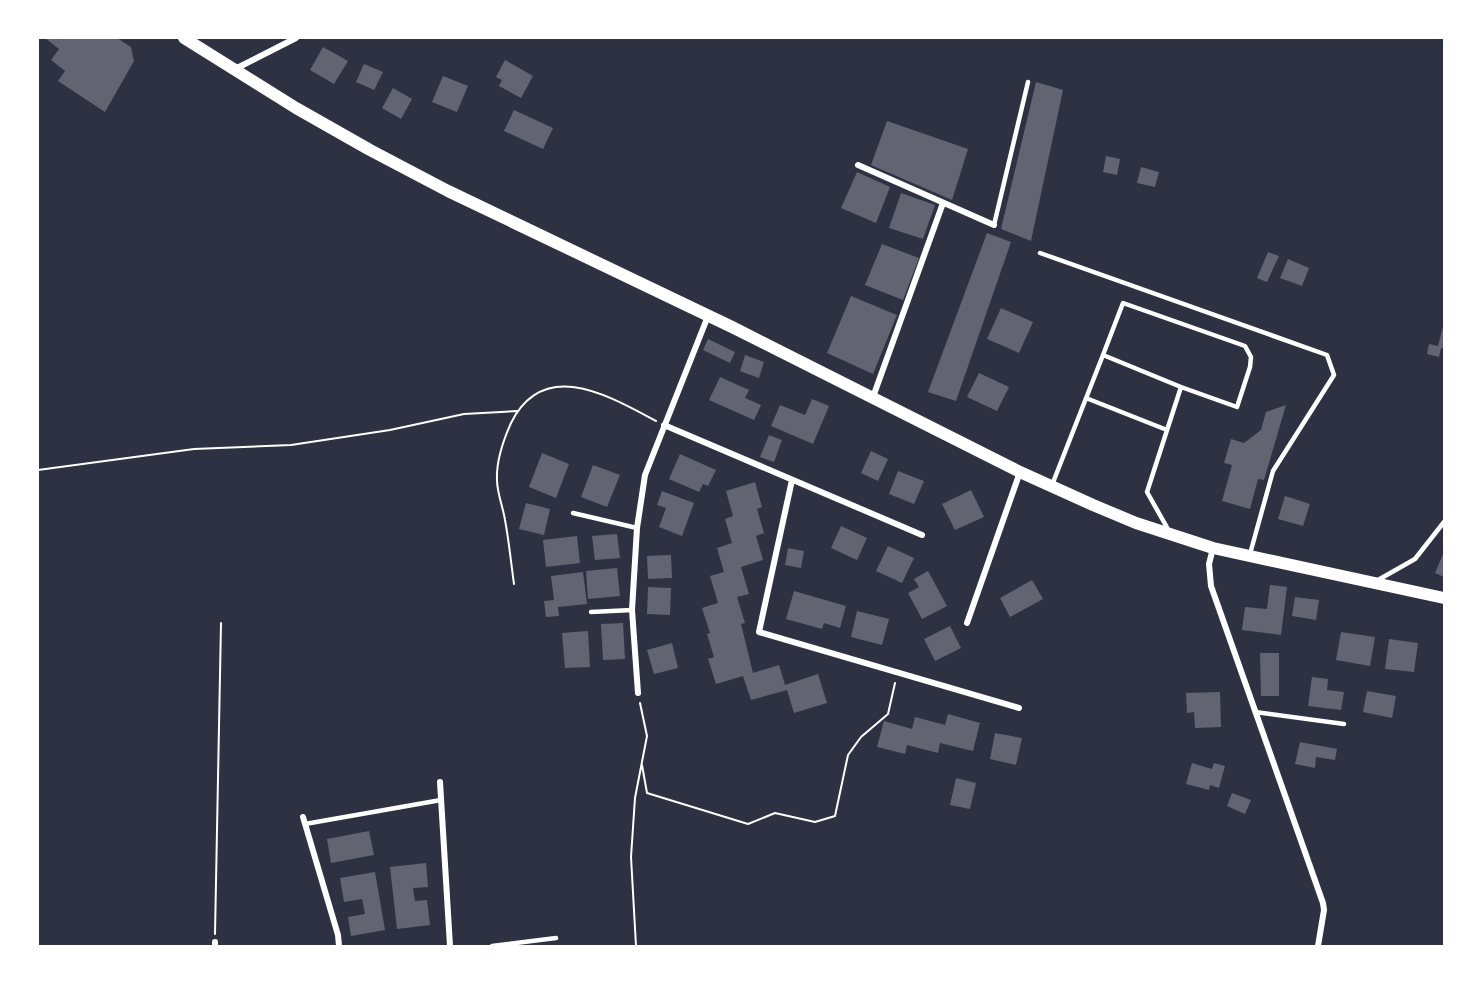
<svg xmlns="http://www.w3.org/2000/svg" width="1482" height="984" font-family="Raleway,sans-serif">
  <style>
    .building { fill: #626471 }
    .lines { fill: none; stroke-linecap: round; stroke-linejoin: round }
    .path { stroke: #fff; stroke-width: 2 }
    .service { stroke: #fff; stroke-width: 4.5 }
    .minor { stroke: #fff; stroke-width: 6 }
    .secondary { stroke: #fff; stroke-width: 12 }
  </style>
  <rect width="100%" height="100%" fill="#2d3142"/>
  <path class="building" d="M45 38H117L131 47 134 61 105 112 58 81 65 71 51 60 59 49Z
    M323 47 348 61 334 84 310 70Z
    M505 60 533 76 521 98 499 86 502 80 496 77Z
    M364 64 383 72 374 90 356 82Z
    M443 76 468 86 457 112 432 102Z
    M1036 82 1063 90 1031 241 1001 229Z
    M393 88 412 99 401 119 382 108Z
    M514 110 553 128 543 149 504 131Z
    M887 121 968 149 952 200 871 165Z
    M1106 156 1120 159 1117 175 1103 172Z
    M1141 167 1159 172 1155 187 1137 183Z
    M857 172 890 187 876 223 841 208Z
    M901 193 935 205 923 239 889 228Z
    M987 233 1011 242 956 401 928 392Z
    M882 244 919 258 903 300 865 285Z
    M1268 252 1279 256 1267 282 1257 278Z
    M1288 259 1309 268 1302 286 1280 278Z
    M851 296 897 315 873 374 827 353Z
    M1001 308 1033 322 1019 353 987 339Z
    M1444 323V348H1441L1439 357 1427 354 1429 344 1438 346Z
    M708 339 735 352 730 363 703 350Z
    M745 355 764 362 759 378 740 371Z
    M979 373 1009 387 997 411 967 397Z
    M720 377 749 390 745 398 761 405 754 420 709 400Z
    M812 399 829 406 813 444 771 426 780 405 805 415Z
    M1286 405 1264 480 1258 479 1250 509 1222 501 1232 465 1224 463 1231 439 1244 443 1261 430 1266 412Z
    M769 435 782 440 774 462 760 457Z
    M871 451 888 459 878 481 861 473Z
    M542 453 569 464 556 498 529 487Z
    M680 454 716 470 708 486 703 484 699 492 669 479Z
    M593 465 620 475 607 507 581 497Z
    M898 471 924 481 914 504 889 494Z
    M755 482 762 507 757 509 764 533 756 536 763 560 741 567 749 594 737 597 745 623 741 624 753 673 779 665 785 685 818 674 827 703 794 713 787 690 751 700 743 676 716 684 708 659 714 657 707 634 710 633 702 608 718 603 710 576 724 572 717 548 732 543 725 519 733 516 726 491Z
    M971 490 984 517 955 530 942 504Z
    M662 491 694 503 682 536 659 527 666 508 657 505Z
    M1285 496 1310 504 1303 526 1278 519Z
    M526 503 550 509 544 535 519 529Z
    M841 526 867 538 857 560 831 548Z
    M617 534 620 558 595 560 592 536Z
    M577 536 580 563 546 567 543 540Z
    M888 546 914 558 902 583 876 571Z
    M788 548 804 551 801 568 785 565Z
    M1444 552V577L1435 573Z
    M671 555 672 578 648 579 647 556Z
    M617 568 620 596 588 599 586 571Z
    M928 571 947 606 922 619 908 593 919 587 914 579Z
    M583 572 587 604 558 607 559 616 546 617 544 601 554 600 551 576Z
    M1032 580 1043 599 1010 617 1000 598Z
    M1270 585 1287 587 1281 635 1242 630 1245 607 1267 609Z
    M648 587 671 588 670 615 647 614Z
    M794 591 846 606 840 628 824 623 822 629 786 619Z
    M1295 597 1319 600 1316 620 1292 616Z
    M857 611 889 619 882 645 851 637Z
    M623 623 625 659 603 660 601 624Z
    M950 626 961 648 935 661 924 639Z
    M588 631 590 667 565 668 562 633Z
    M1341 632 1375 637 1370 666 1336 660Z
    M1389 639 1418 643 1414 672 1385 669Z
    M672 643 678 668 654 674 647 650Z
    M1260 653H1279V696H1261Z
    M1312 677 1328 679 1327 690 1344 692 1341 710 1308 706Z
    M1367 691 1396 696 1392 718 1363 712Z
    M1220 692 1221 727 1195 728 1194 712 1187 713 1186 693Z
    M948 714 980 723 973 751 940 743 938 753 907 745 905 754 877 747 884 721 912 729 915 717 945 725Z
    M995 733 1022 738 1016 765 990 759Z
    M1300 742 1337 749 1335 760 1316 757 1315 768 1295 764Z
    M1192 763 1212 769 1214 763 1225 766 1219 788 1210 785 1209 790 1186 784Z
    M956 778 976 783 970 809 950 805Z
    M1232 793 1251 800 1245 814 1227 806Z
    M369 831 374 855 331 863 327 839Z
    M426 863 428 887 413 888 415 901 427 900 430 925 397 929 390 867Z
    M375 872 385 930 351 936 348 917 365 914 362 899 344 902 340 878Z"/>
  <g class="lines">
    <path class="path" d="M38 470 194 449 291 445 390 430 464 414 517 411
      M514 584C511 563 509 541 505 520 503 507 497 493 497 480 496 460 503 441 511 423 544 357 609 396 656 421
      M642 765 647 793 748 824 775 813 815 822 835 816 848 755 861 737 888 714 895 683
      M215 934 221 623
      M636 946 631 857 635 798 647 736 640 703"/>
    <path class="service" d="M994 225 1028 82
      M1040 253 1327 355 1334 375 1273 471 1250 554
      M1103 355 1123 303 1245 346 1251 357 1250 367 1237 407 1181 387
      M1086 398 1167 430
      M1052 485 1103 355 1181 387 1147 492 1169 531
      M573 513 637 528
      M1378 580 1415 559 1444 522
      M591 612 632 610
      M1255 712 1344 724
      M305 824 441 800
      M492 946 556 938"/>
    <path class="minor" d="M235 69 296 38
      M858 165 994 225
      M873 397 943 203
      M664 425 922 535
      M792 480 759 632 1019 708
      M1213 548 1209 564 1211 586 1323 903 1324 910 1318 946
      M967 623 1020 472
      M638 693 632 610 637 528 645 475 708 316
      M440 782 450 946
      M303 817 338 935 339 946
      M215 946V942"/>
    <path class="secondary" d="M184 38 296 108 370 150 448 191 732 327 1020 472 1093 505 1136 523 1213 548 1444 598"/>
  </g>
  <rect width="1482" height="984" fill="none" stroke="#ffffff" stroke-width="78"/>
</svg>
